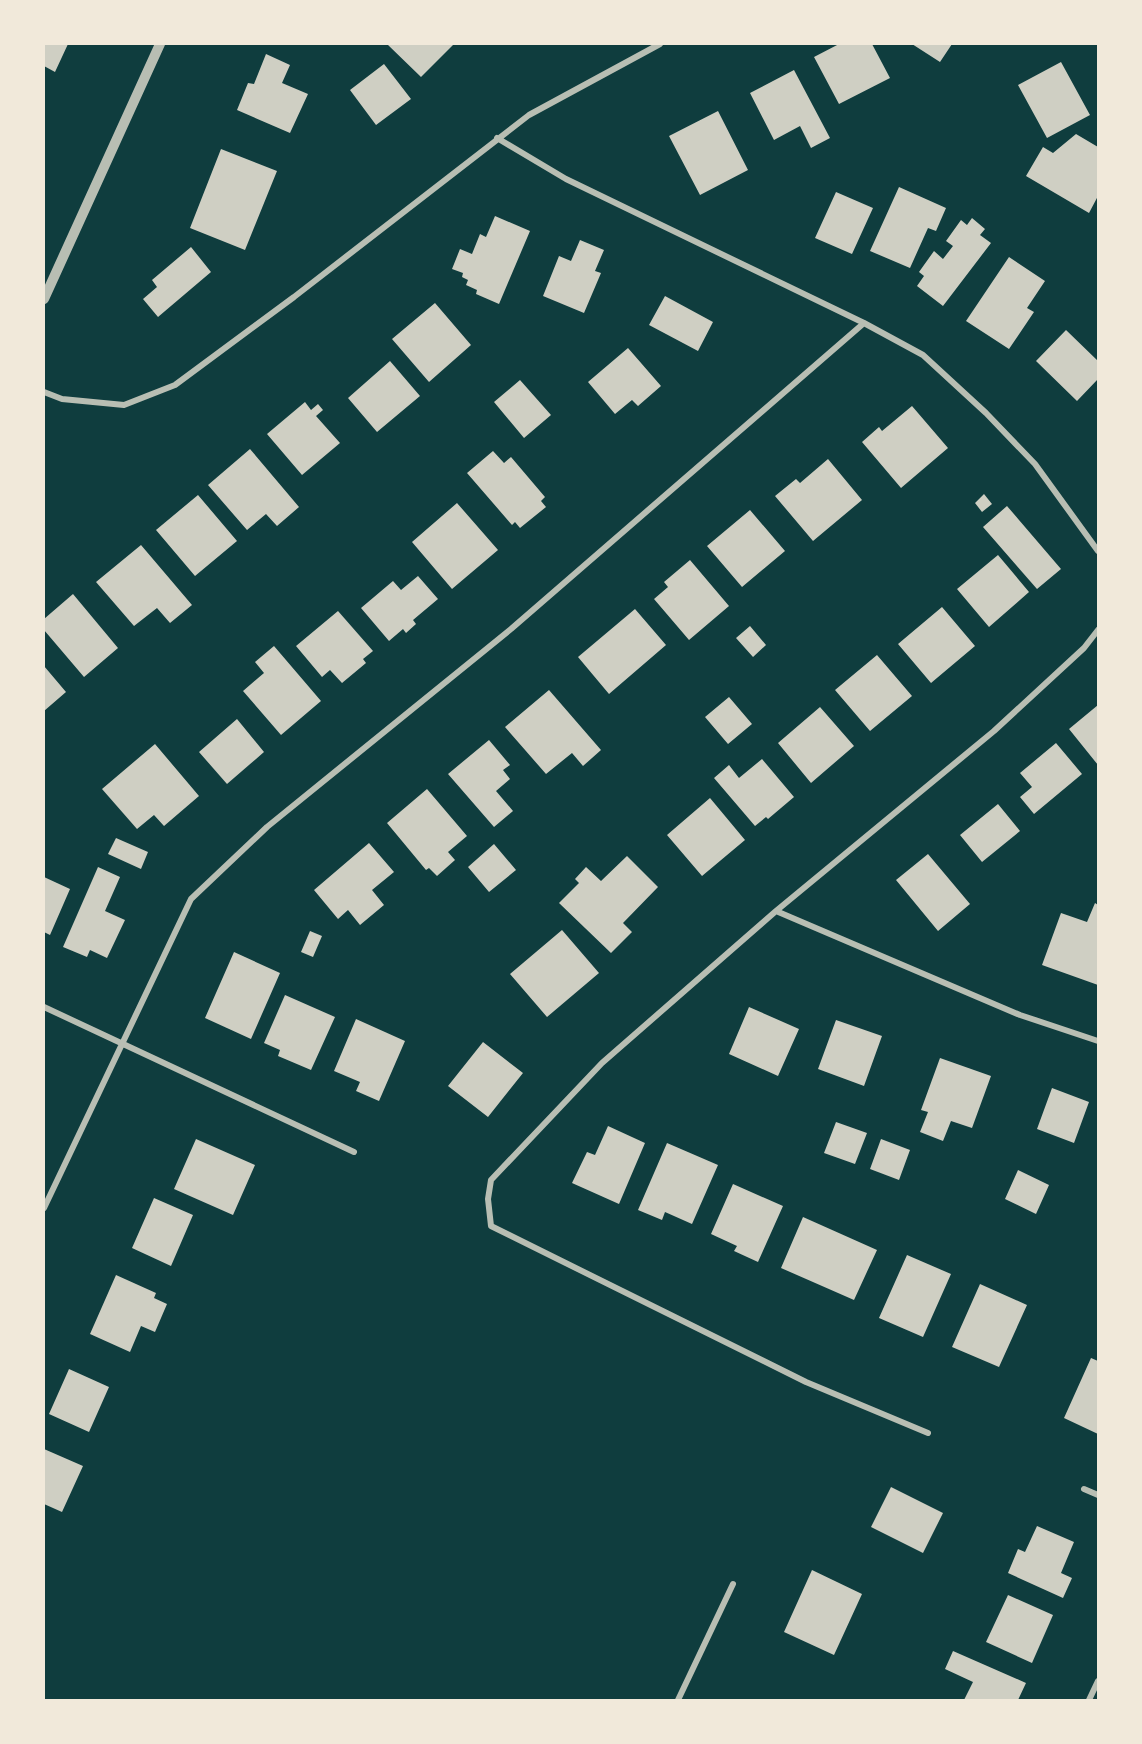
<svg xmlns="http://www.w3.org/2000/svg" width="1142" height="1744" font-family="'Roboto Condensed',sans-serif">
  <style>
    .building { fill: #cfcfc3 }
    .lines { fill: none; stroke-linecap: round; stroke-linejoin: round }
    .minor { stroke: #b8beb3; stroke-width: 6 }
    .tertiary { stroke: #b8beb3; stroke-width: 10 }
  </style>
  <rect width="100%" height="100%" fill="#0f3d3e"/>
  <path class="building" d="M44 44H68L55 72 44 66Z
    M387 44H454L421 77Z
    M839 44H872L890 78 839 104 814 57Z
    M912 44H952L940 62Z
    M266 54 290 65 282 83 308 94 290 133 237 110 248 83 254 84Z
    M1061 62 1090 115 1047 138 1018 85Z
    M384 64 411 99 376 125 350 90Z
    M794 70 830 138 811 148 800 126 774 140 750 93Z
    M718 111 748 170 700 195 669 136Z
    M1076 134 1098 147V196L1089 213 1026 176 1043 147 1053 153Z
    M221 149 277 171 245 250 190 228Z
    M899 187 946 208 936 231 928 228 910 268 870 251Z
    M836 192 873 208 852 254 815 238Z
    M495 216 530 231 499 304 476 294 477 290 466 285 468 280 462 277 463 273 452 269 460 249 472 254 480 234 486 237Z
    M972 218 985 229 980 235 991 243 943 306 917 286 924 276 919 272 934 251 943 259 953 246 946 241 961 220 967 225Z
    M580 240 604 250 595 271 601 273 584 313 543 296 559 256 571 261Z
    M191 247 211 272 158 317 143 299 157 287 152 280Z
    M1009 257 1045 281 1027 308 1034 312 1009 349 966 321Z
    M665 296 713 322 698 351 649 325Z
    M435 303 471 345 429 382 392 339Z
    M1066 330 1098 361V379L1077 401 1036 361Z
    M628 348 661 386 638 406 632 400 615 414 588 382Z
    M390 361 420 396 377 432 348 398Z
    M520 380 551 415 524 438 494 402Z
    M305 402 311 410 318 404 323 410 316 416 340 443 302 475 267 434Z
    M912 406 948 448 901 488 862 442 879 427 882 431Z
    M250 449 299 507 277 526 266 514 247 530 208 485Z
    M493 451 504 463 511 457 545 497 541 501 546 507 520 528 515 522 512 525 467 473Z
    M828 459 862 500 813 541 775 496 796 479 800 483Z
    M984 494 992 504 982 512 975 503Z
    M198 495 237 541 195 576 156 530Z
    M457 503 498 550 452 589 412 542Z
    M1007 506 1061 569 1037 589 983 527Z
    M750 510 785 551 742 587 707 546Z
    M141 545 192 605 170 623 157 608 134 626 96 582Z
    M998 555 1029 592 989 627 957 589Z
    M690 560 729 606 689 640 654 599 668 587 664 582Z
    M418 576 438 599 413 620 416 624 406 633 403 629 389 641 361 608 393 581 401 590Z
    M73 594 118 648 84 677 44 630V619Z
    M942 607 975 646 931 683 898 644Z
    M635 609 666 645 609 694 578 657Z
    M338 611 373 651 363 659 366 663 342 683 330 670 322 677 296 646Z
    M750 626 766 645 753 657 736 638Z
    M274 646 321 701 281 735 243 691 264 673 255 662Z
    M877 655 912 696 870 731 835 690Z
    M44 666 66 692 44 711Z
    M549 690 601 750 583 766 572 753 546 774 505 727Z
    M729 697 752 724 728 744 705 717Z
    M1098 705V765L1069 729Z
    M820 707 854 746 811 783 778 743Z
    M237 719 264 752 227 784 199 752Z
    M489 740 510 765 503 770 510 779 496 791 513 811 494 827 448 774Z
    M1056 743 1082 774 1034 814 1020 797 1032 787 1020 773Z
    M155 744 199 796 164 826 154 815 137 829 102 789Z
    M762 759 794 797 768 819 766 817 755 826 714 778 729 765 739 778Z
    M427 789 467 836 448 852 455 860 437 876 429 868 426 870 387 823Z
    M710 798 745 840 702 876 667 835Z
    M998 804 1020 831 982 862 960 835Z
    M116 838 148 852 141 869 108 854Z
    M369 843 394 872 372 890 384 905 360 925 348 910 338 919 314 890Z
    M494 844 516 870 489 892 468 867Z
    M928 854 970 904 938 931 896 880Z
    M627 856 658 887 623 923 632 932 611 953 559 903 579 883 575 879 586 867 601 881Z
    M98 867 120 877 105 911 125 920 107 958 90 950 87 957 63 947Z
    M44 877 70 889 50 935 44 932Z
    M1095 903 1098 905V985L1042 965 1061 913 1087 922Z
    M562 930 599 973 547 1017 510 974Z
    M310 931 322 936 313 957 301 952Z
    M234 952 280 973 251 1039 205 1018Z
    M285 995 335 1017 311 1070 278 1056 280 1050 264 1043Z
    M749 1007 799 1029 778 1076 729 1054Z
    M356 1019 405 1041 379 1101 356 1091 360 1082 334 1071Z
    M836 1020 882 1036 864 1086 818 1069Z
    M483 1042 523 1073 488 1117 448 1086Z
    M940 1058 991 1076 972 1128 951 1121 943 1141 920 1132 928 1112 921 1110Z
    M1052 1088 1089 1102 1074 1143 1037 1129Z
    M836 1122 867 1133 855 1164 824 1153Z
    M608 1126 645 1143 619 1204 572 1183 587 1152 595 1155Z
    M196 1139 255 1165 233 1215 174 1189Z
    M881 1139 910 1150 899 1180 870 1169Z
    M667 1143 718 1165 692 1224 665 1212 662 1220 638 1210Z
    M1018 1170 1049 1185 1036 1214 1005 1199Z
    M733 1184 783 1206 758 1262 734 1251 737 1246 711 1234Z
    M154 1198 193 1215 171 1266 132 1248Z
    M803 1217 877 1250 854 1300 781 1268Z
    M907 1255 951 1274 923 1337 879 1318Z
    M116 1275 156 1293 154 1298 167 1304 155 1332 141 1326 130 1352 90 1334Z
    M980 1284 1027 1305 999 1367 952 1347Z
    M1091 1358 1098 1361V1434L1064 1418Z
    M69 1369 109 1387 89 1432 49 1414Z
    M44 1449 83 1466 62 1512 44 1504Z
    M891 1487 943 1513 923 1553 871 1527Z
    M1037 1526 1074 1542 1061 1573 1072 1578 1063 1598 1008 1573 1018 1549 1025 1552Z
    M812 1570 862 1594 834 1655 784 1632Z
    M1008 1595 1053 1615 1032 1663 986 1642Z
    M953 1651 1026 1683 1018 1700H964L973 1682 945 1669Z"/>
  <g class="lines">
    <path class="minor" d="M497 138 566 179 864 323 923 355 986 413 1035 464 1098 551
      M44 392 62 399 124 405 175 385 294 297 529 115 660 44
      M776 911 1020 1015 1098 1041
      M44 1007 354 1152
      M44 1208 191 899 267 827 511 629 864 323
      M928 1433 806 1382 491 1226 488 1199 491 1180 602 1063 776 911 994 731 1084 648 1098 630
      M1084 1489 1098 1495
      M678 1700 733 1584
      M1089 1700 1098 1681"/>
    <path class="tertiary" d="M44 299 160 44"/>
  </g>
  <rect width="1142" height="1744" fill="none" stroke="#f1e9da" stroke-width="90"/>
</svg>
